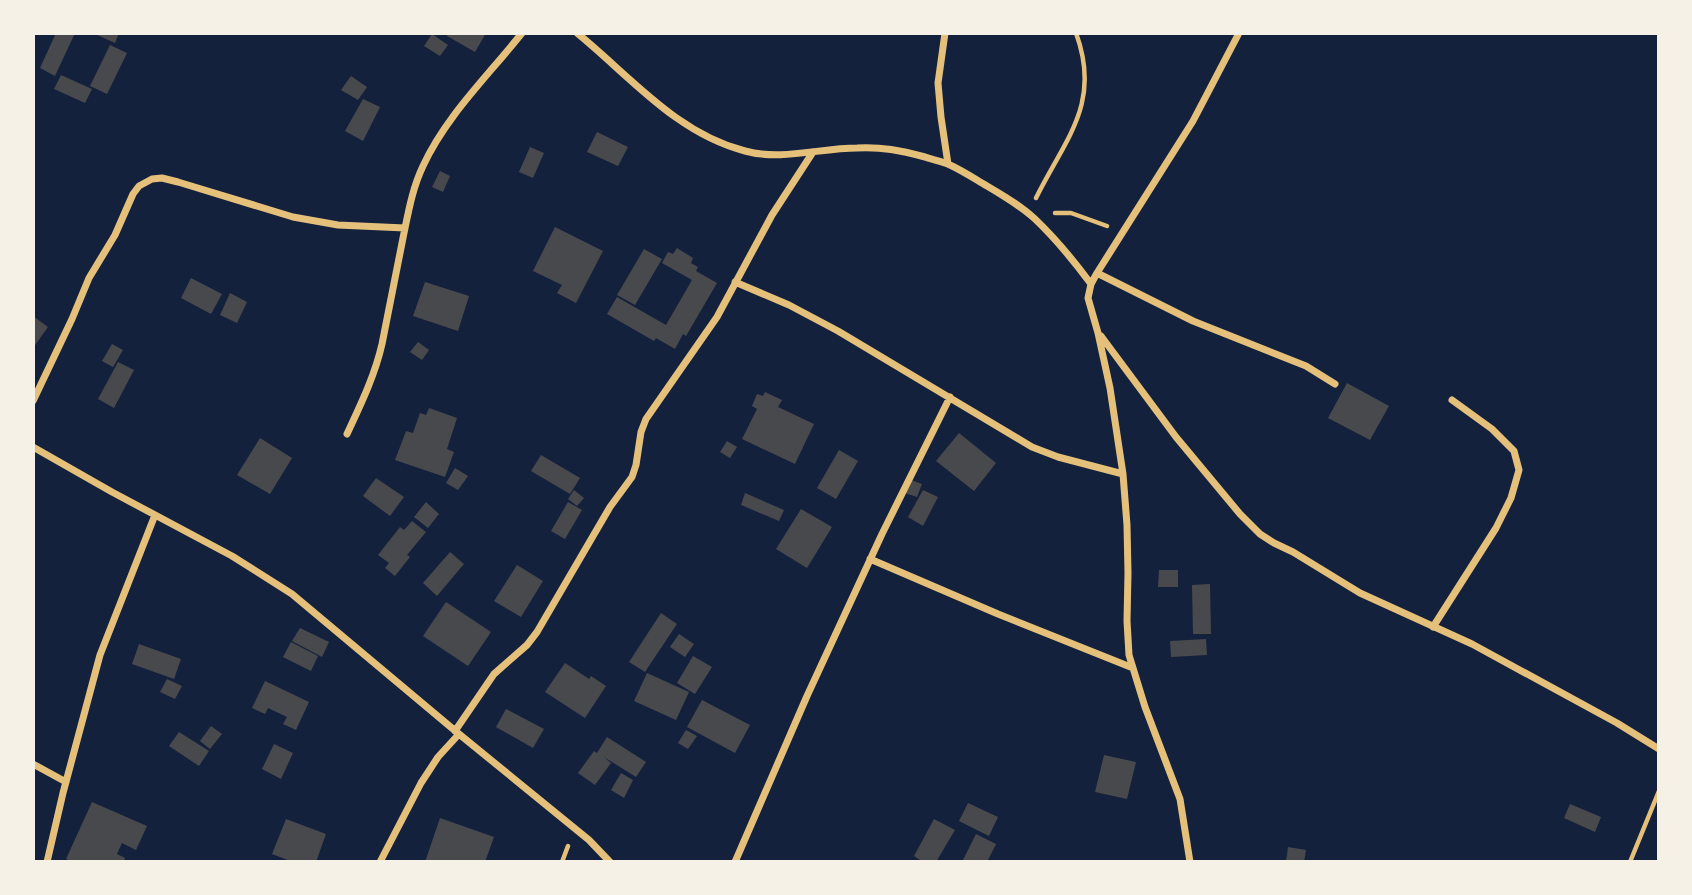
<svg xmlns="http://www.w3.org/2000/svg" width="1692" height="895" font-family="Raleway,sans-serif">
  <style>
    .building { fill: #48494c }
    .lines { fill: none; stroke-linecap: round; stroke-linejoin: round }
    .path { stroke: #e5c07b; stroke-width: 4.5 }
    .minor { stroke: #e5c07b; stroke-width: 7 }
  </style>
  <rect width="100%" height="100%" fill="#14213d"/>
  <path class="building" d="M56 33H75L55 76 40 68Z
    M93 33H119L115 43Z
    M448 33H486L475 52 447 36Z
    M432 34 448 45 440 56 424 46Z
    M110 45 127 53 107 94 90 86Z
    M61 75 92 89 85 103 54 89Z
    M351 76 367 87 358 100 341 90Z
    M363 99 380 107 363 141 345 131Z
    M597 132 628 147 618 166 587 152Z
    M530 147 544 153 533 178 519 172Z
    M440 171 450 176 443 192 432 187Z
    M555 227 603 251 576 303 557 293 562 285 533 271Z
    M677 248 693 258 691 263 698 267 696 271 717 283 686 336 683 334 675 349 656 338 654 341 607 314 617 297 666 325 692 280 662 263 668 252 673 254Z
    M644 249 662 259 635 305 617 295Z
    M191 278 222 294 211 314 181 298Z
    M425 282 469 296 458 331 413 316Z
    M230 293 247 302 237 323 220 315Z
    M33 316 48 327 33 348Z
    M418 342 429 350 422 360 410 352Z
    M112 344 123 350 113 367 102 361Z
    M118 362 134 370 114 408 98 399Z
    M1347 383 1389 406 1370 440 1328 418Z
    M765 392 782 400 778 407 814 424 795 464 742 439 757 409 752 406 757 394 763 396Z
    M429 408 457 418 447 449 454 452 445 477 395 460 406 431 413 433 420 413 426 415Z
    M959 433 996 463 974 491 936 461Z
    M260 438 292 458 270 494 237 475Z
    M727 441 737 447 730 458 720 452Z
    M839 450 858 461 836 499 817 488Z
    M541 455 580 478 570 494 531 471Z
    M455 468 468 476 458 490 446 483Z
    M376 478 404 497 390 516 363 496Z
    M911 480 922 484 917 497 905 493Z
    M574 490 584 498 577 506 568 499Z
    M923 490 938 497 923 526 908 517Z
    M745 493 784 510 779 521 741 505Z
    M426 502 439 514 428 528 414 517Z
    M568 502 582 510 565 539 551 531Z
    M801 509 832 527 807 568 776 549Z
    M412 521 426 532 407 555 410 557 395 576 385 568 389 563 378 555 400 527 404 530Z
    M450 552 464 564 437 596 423 583Z
    M517 565 543 581 521 617 494 601Z
    M1159 570H1178V587H1158Z
    M1210 584 1211 634H1193L1192 585Z
    M446 602 491 632 468 666 423 636Z
    M661 613 677 624 645 672 629 662Z
    M300 628 329 642 322 657 292 641Z
    M679 634 694 644 685 657 670 647Z
    M1206 639 1207 655 1171 657 1170 641Z
    M291 642 318 656 311 671 283 657Z
    M139 644 181 659 174 679 132 664Z
    M693 656 712 667 695 694 677 683Z
    M565 663 589 679 591 676 606 686 585 718 545 692Z
    M647 673 689 692 676 720 634 701Z
    M167 679 182 686 175 699 160 692Z
    M265 681 309 702 296 730 283 724 287 717 268 708 265 714 252 708Z
    M702 700 750 725 735 753 687 727Z
    M506 709 544 729 533 748 496 727Z
    M211 726 222 734 210 749 200 741Z
    M686 730 697 736 688 749 678 743Z
    M179 732 209 751 199 766 169 746Z
    M607 737 646 762 636 777 604 757 611 763 595 785 578 773 594 751 597 753Z
    M274 744 293 753 281 779 262 769Z
    M1104 755 1136 762 1127 799 1095 792Z
    M621 773 633 780 624 798 611 790Z
    M92 802 147 826 136 850 122 843 117 854 125 858 124 862H73L66 859Z
    M968 803 998 817 989 836 959 821Z
    M1570 804 1601 817 1595 832 1564 818Z
    M440 818 494 837 485 862H425Z
    M286 819 326 834 316 862H293L272 854Z
    M934 819 955 830 936 862H923L914 856Z
    M976 834 996 844 987 862H962Z
    M1288 847 1306 850 1304 862H1286Z"/>
  <g class="lines">
    <path class="path" d="M1036 198C1065 139 1102 104 1076 33
      M1055 213H1071L1107 226
      M562 862 568 846
      M1630 862 1659 791"/>
    <path class="minor" d="M577 33C631 77 676 133 745 151 781 161 820 148 857 148 883 147 899 150 925 157 933 160 942 161 950 165 963 171 975 179 987 186 1004 196 1021 206 1035 219 1056 239 1074 261 1091 284
      M945 33 938 83 941 117 948 164
      M1097 273 1193 321 1306 366 1335 384
      M735 282 789 305 838 331 1032 447 1058 457 1123 474
      M1101 336 1176 437 1240 514 1260 534 1274 543 1293 552 1360 593 1472 644 1617 723 1659 749
      M33 401 72 319 89 278 115 235 133 194 139 186 152 179 162 178 178 182 293 217 338 225 405 228
      M347 434C361 404 375 375 382 344 389 309 396 273 403 238 408 214 412 189 423 166 446 116 488 76 522 33
      M33 447 112 492 232 556 292 594 459 734 589 840 610 862
      M870 559 998 614 1133 668
      M1433 627 1496 528 1511 498 1519 470 1514 451 1492 429 1452 400
      M455 731 494 674 527 645 537 632 610 507 632 477 636 465 641 432 646 419 717 317 772 215 813 152
      M33 764 66 782
      M47 862 63 793 100 655 155 515
      M380 862 421 783 438 757 459 734
      M735 862 807 696 882 534 950 397
      M1190 862 1180 799 1145 707 1129 655 1127 621 1128 573 1127 525 1123 474 1110 388 1098 333 1088 298 1091 284 1097 273 1193 121 1239 33"/>
  </g>
  <rect width="1692" height="895" fill="none" stroke="#f6f1e7" stroke-width="70"/>
</svg>
